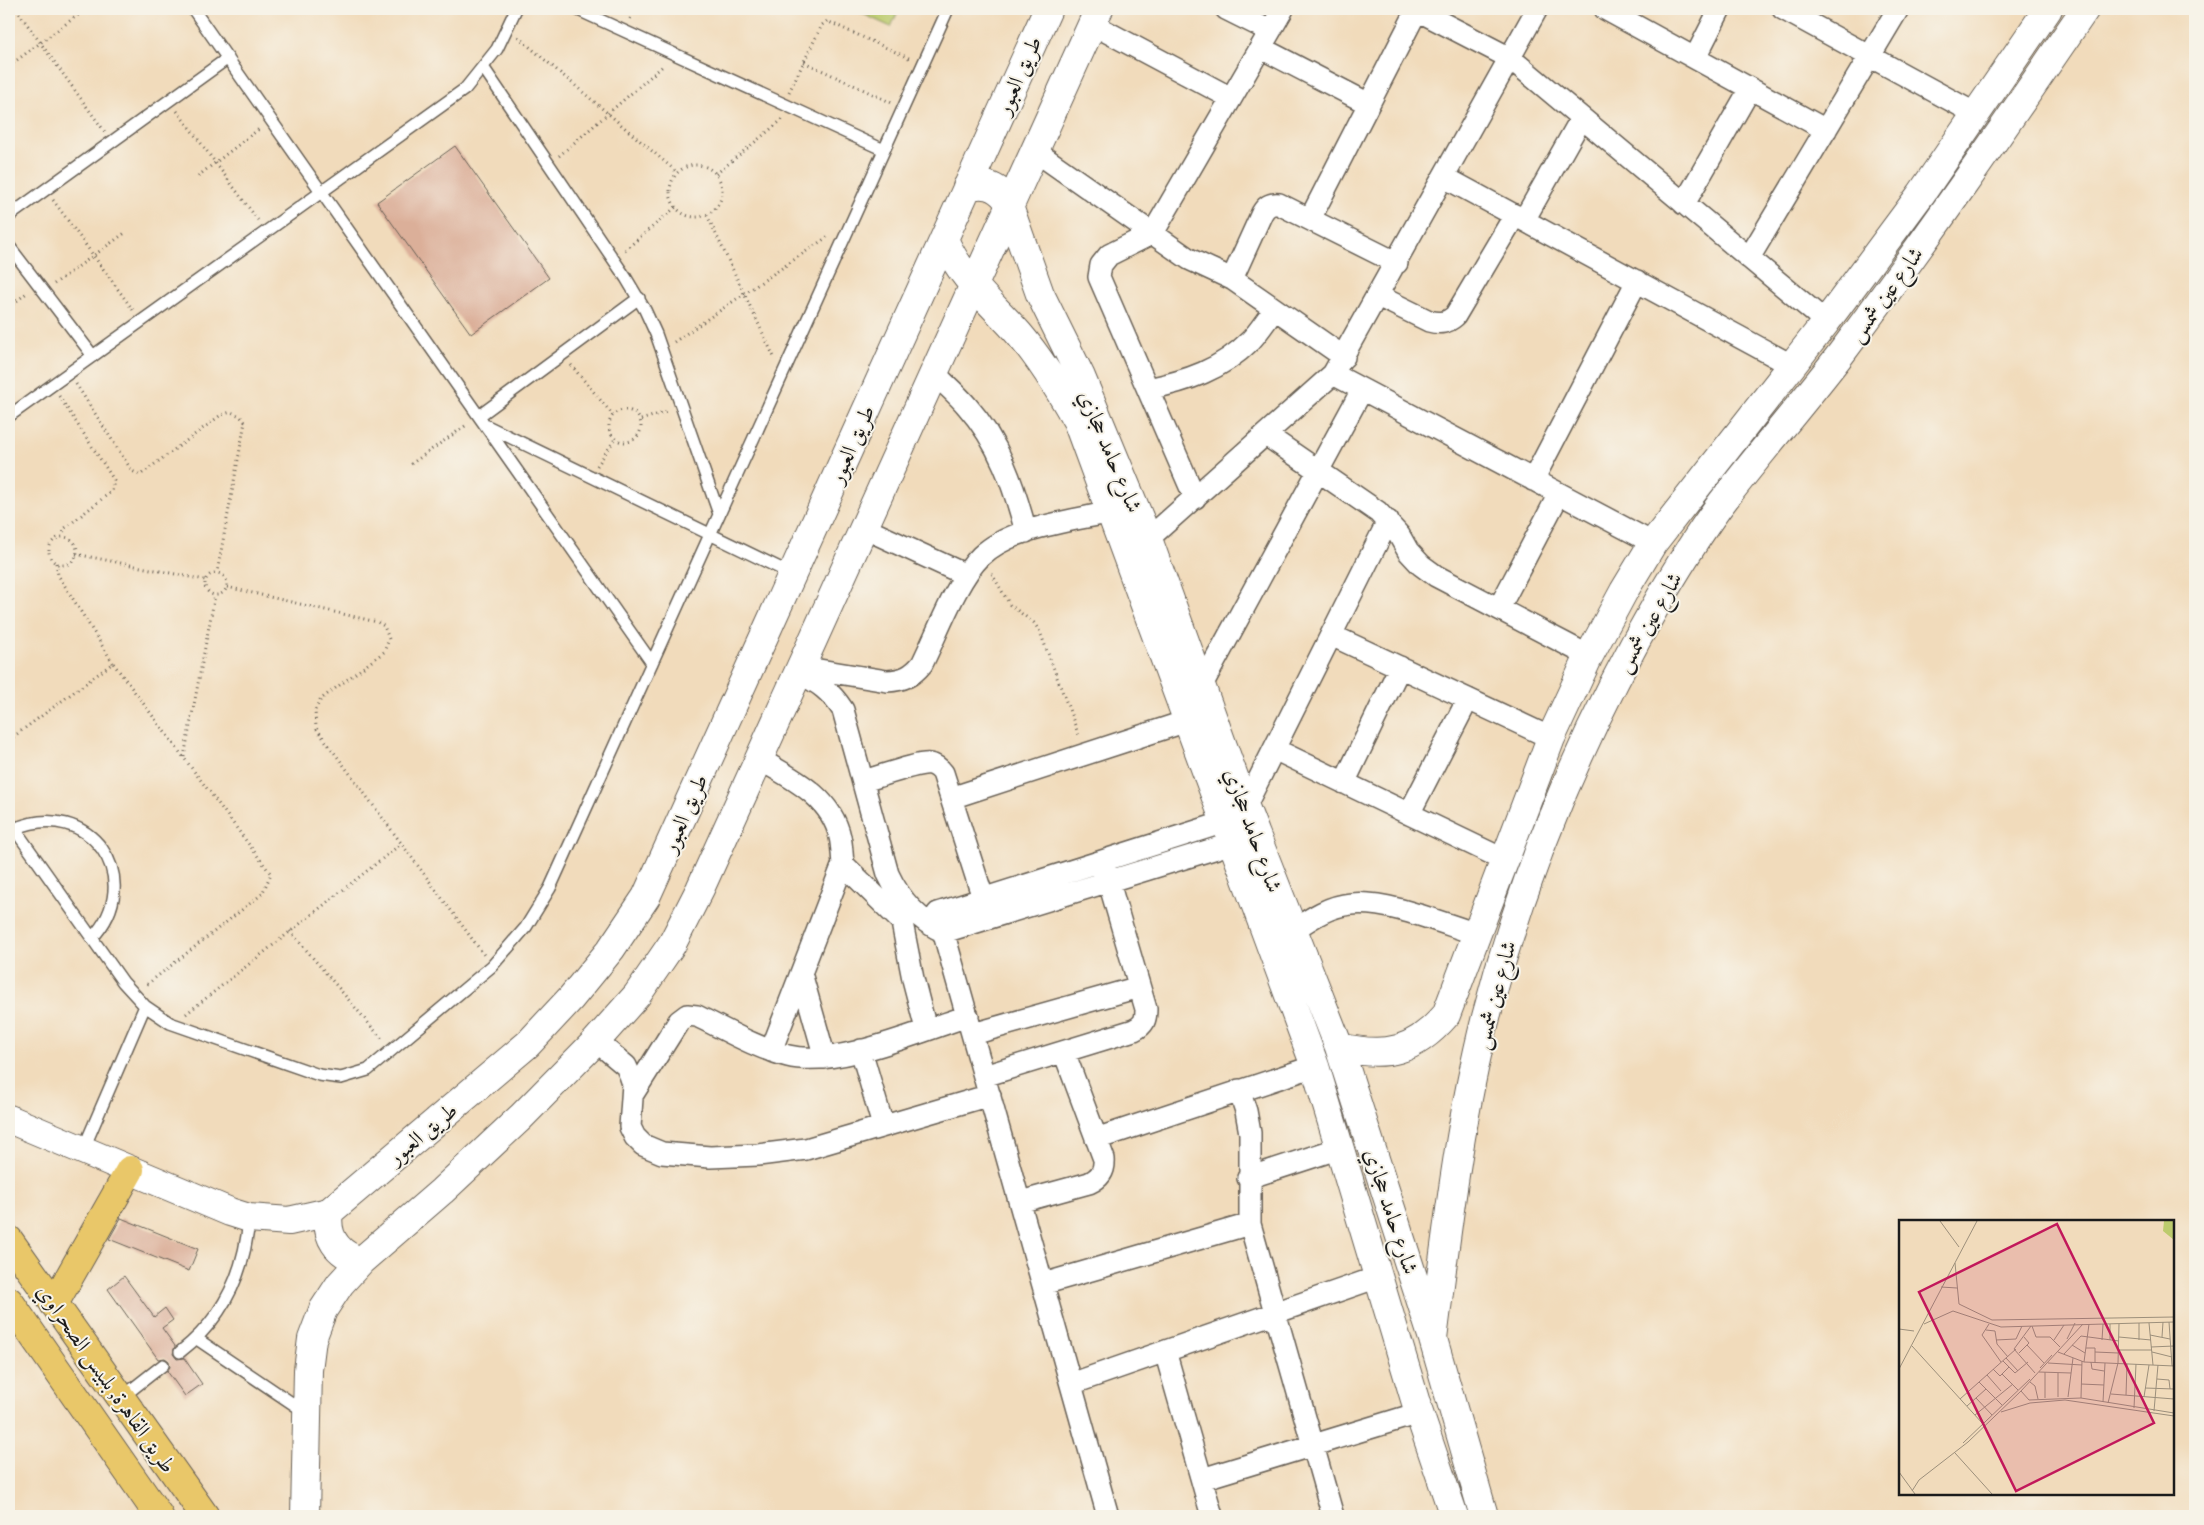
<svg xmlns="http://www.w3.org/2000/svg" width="2204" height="1525" font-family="'EB Garamond',Amiri,serif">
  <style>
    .green { fill: #bccb6d; stroke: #6c7444 }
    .building { fill: #dbaf99 }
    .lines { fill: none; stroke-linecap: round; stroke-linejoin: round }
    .service-casing { stroke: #675f54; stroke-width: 14 }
    .minor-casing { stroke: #675f54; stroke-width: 24 }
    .tertiary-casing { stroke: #675f54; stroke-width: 30 }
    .trunk-casing { stroke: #675f54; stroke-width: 30 }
    .path { stroke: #675f54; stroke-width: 3; stroke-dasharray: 1 4; stroke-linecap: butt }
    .service { stroke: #fff; stroke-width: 11 }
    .minor { stroke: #fff; stroke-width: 21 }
    .tertiary { stroke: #fff; stroke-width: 28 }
    .trunk { stroke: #e9c769; stroke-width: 28 }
    .labels { text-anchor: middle; stroke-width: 4; stroke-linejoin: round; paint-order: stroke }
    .street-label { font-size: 22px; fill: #1c1c1c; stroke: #f7f3e8 }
    .inset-road { fill: none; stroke: #9c8f7b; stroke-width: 1 }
    .view { fill: #c2185b; fill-opacity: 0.15; stroke: #c2185b; stroke-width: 2.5 }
    .inset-edge { fill: none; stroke: #1c1c1c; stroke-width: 2.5 }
  </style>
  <rect width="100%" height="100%" fill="#f7f3e8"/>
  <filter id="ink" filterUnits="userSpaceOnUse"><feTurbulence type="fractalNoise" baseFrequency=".02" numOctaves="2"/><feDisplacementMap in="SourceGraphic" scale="10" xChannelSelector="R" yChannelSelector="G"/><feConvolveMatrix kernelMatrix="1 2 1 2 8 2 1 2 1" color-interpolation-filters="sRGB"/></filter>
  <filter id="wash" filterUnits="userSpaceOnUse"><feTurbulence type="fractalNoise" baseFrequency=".0096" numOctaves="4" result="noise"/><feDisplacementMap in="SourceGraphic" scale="20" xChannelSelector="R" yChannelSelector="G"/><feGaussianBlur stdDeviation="1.12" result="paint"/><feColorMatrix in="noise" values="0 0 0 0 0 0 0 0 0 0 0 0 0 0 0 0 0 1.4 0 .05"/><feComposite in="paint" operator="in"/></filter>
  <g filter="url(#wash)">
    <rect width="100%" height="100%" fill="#f1dbbb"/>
    <path class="green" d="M852 9H899L891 27Z"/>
    <g id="blocks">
      <path class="building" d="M455 146 549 278 471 334 377 202Z
        M121 1218 198 1249 189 1271 109 1239Z
        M124 1276 154 1317 165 1308 173 1320 162 1328 175 1346 173 1354 177 1359 184 1358 202 1384 185 1396 167 1371 170 1367 169 1361 165 1358 158 1359 108 1289Z"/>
    </g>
  </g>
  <g filter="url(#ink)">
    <use href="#blocks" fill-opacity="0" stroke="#675f54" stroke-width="1"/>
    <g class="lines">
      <g class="service-casing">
        <path id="service" d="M193 9 652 663
          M576 9 884 150
          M483 67 626 278 645 310 656 334 719 514
          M9 216 228 58
          M9 246 93 356
          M9 416 465 89 497 49 516 9
          M479 416 639 298
          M487 426 792 574
          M9 821 123 982 145 1006 170 1023 319 1075 341 1078 368 1070 492 966 526 927 550 888 948 9
          M14 829C89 796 148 879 92 938
          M83 1150 145 1006
          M197 1339 305 1412
          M180 1352C224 1318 245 1273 249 1218
          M121 1398 163 1365"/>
      </g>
      <g class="minor-casing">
        <path id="minor" d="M1226 9 1270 31
          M1415 9 1510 58 1826 322
          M1605 9 1826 130
          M1783 9 1976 114
          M1092 24 1231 98
          M1261 48 1369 104
          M1695 58 1720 9
          M1035 151 1189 259 1232 279 1344 357
          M1444 177 1791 365
          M1684 204 1750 89
          M1310 219 1417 10
          M1524 220 1581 119
          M1749 258 1898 9
          M1232 279 1262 213C1266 206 1271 203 1279 204L1397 263
          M1378 296 1429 321C1440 324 1447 323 1455 316L1515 215
          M934 373C945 384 957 394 967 406 999 442 1014 486 1026 532
          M1333 374 1653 543
          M1148 389C1187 381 1221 370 1250 341 1259 332 1266 320 1274 310
          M1266 435 1378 512 1399 535 1408 551 1421 565 1436 576 1589 656
          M1533 480 1637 281
          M1195 498 1099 277 1101 265 1109 255 1153 233 1283 9
          M864 528 966 575
          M1136 544 1148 539 1333 374 1537 9
          M1499 608 1559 494
          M1331 635 1551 738
          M801 667 887 681C904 680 912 676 922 664 938 632 957 579 981 556 1011 527 1072 521 1111 512
          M798 673C819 682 831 692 843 710L888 874C900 900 918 920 944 932L1233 843
          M1202 685 1362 390
          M1274 749 1505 860
          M759 759C791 778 831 796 840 837 842 845 842 855 843 864L771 1051
          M863 781C877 778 918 762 930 764 936 765 940 769 943 773L983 898
          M1344 783 1400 667
          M951 798 1187 721
          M1245 807 1388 521
          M1409 814 1468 699
          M843 864 902 922
          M896 892 913 979 926 1029
          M938 913 1108 1516
          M931 923 938 913 1225 822
          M1292 931C1310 919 1328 906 1351 904 1387 900 1441 923 1477 934
          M801 973 825 1058
          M973 1034 1139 987
          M596 1041 626 1066 630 1075 633 1084 630 1127 635 1137 643 1145 662 1153 710 1157 758 1155 806 1149 990 1095
          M861 1050 883 1126
          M984 1076 1134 1030C1144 1025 1146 1020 1146 1009L1103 862
          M1239 1090 1246 1111 1250 1133V1224L1333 1516
          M633 1094 679 1021 687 1015 697 1016C726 1030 756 1048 788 1056 836 1068 920 1031 968 1016
          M1096 1139 1315 1066
          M1248 1178 1340 1148
          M1020 1202 1089 1183C1100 1178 1105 1171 1104 1159L1064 1052
          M1043 1284 1250 1224
          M1165 1351 1212 1516
          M1071 1384 1378 1277
          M1202 1479 1419 1413"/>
      </g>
      <g class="tertiary-casing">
        <path id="tertiary" d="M967 187C983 182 995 185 1006 198L1040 294 1081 377 1148 539 1245 807 1339 1047 1433 1339 1484 1516
          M944 239C961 279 991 302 1019 334 1042 361 1060 391 1077 421L1315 1066 1419 1413 1454 1516
          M1339 1047C1386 1058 1414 1052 1446 1015L1551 738 1589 656 1624 591 1653 543 1826 322 1921 194 2048 9
          M9 1119 230 1212 249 1218 289 1221 329 1212 528 1044 571 998 611 949 646 897 1048 9
          M329 1212C325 1237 337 1254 361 1261
          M1433 1339C1447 1231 1459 1123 1486 1017 1524 870 1584 730 1660 598 1680 564 1702 528 1726 497 1763 449 1803 403 1840 355 1925 242 2005 126 2085 9
          M305 1516 308 1370 312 1339 323 1310 340 1284 361 1261 442 1191 521 1117 596 1041 637 995 672 944 700 889 1099 9"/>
      </g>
      <g class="trunk-casing">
        <path id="trunk" d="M9 1240 205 1516
          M9 1301 159 1516
          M54 1304 130 1170"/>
      </g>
      <path class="path" d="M16 9 105 132
        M630 19 634 9
        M518 37 678 173
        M804 62 892 103
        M9 66 86 9
        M789 92 822 25 827 21 911 59
        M177 111 258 220
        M559 156 664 65
        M670 191a26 26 0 1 1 52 0a26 26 0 1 1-52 0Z
        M716 174 783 119
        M198 176 259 129
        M53 200 133 310
        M707 215 775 359
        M625 250 676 207
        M54 284 125 233
        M9 307 28 292
        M674 342 830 235
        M571 365 613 415
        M76 384 132 471 140 475 221 415 231 412 240 416 245 422 217 573
        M59 396 114 480 112 491 64 529 63 536
        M609 426a16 16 0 1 1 32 0a16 16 0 1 1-32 0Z
        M641 420 668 411
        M411 464 468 424
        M597 466 615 439
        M49 551a14 14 0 1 1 28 0a14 14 0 1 1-28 0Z
        M76 554 205 580
        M56 563 58 575 113 663
        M205 584a11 11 0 1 1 22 0a11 11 0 1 1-22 0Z
        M992 574 1010 605 1034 623 1040 632 1079 736
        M227 587 377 622 384 626 389 639 384 652 321 699 315 710 316 728 484 955
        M9 740 113 663 271 874 262 894 145 986
        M184 757 215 595
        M290 931 382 1039
        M186 1014 401 844"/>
      <use href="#service" class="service"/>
      <use href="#minor" class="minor"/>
      <use href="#tertiary" class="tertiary"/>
      <use href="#trunk" class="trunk"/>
    </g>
  </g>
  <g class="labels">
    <g class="street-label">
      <text transform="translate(1018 75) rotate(-66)" y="8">طريق العبور</text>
      <text transform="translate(1885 294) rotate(-54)" y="8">شارع عين شمس</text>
      <text transform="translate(851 444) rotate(-66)" y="8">طريق العبور</text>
      <text transform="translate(1111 451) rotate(67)" y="8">شارع حامد حجازي</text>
      <text transform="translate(1648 622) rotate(-60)" y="8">شارع عين شمس</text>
      <text transform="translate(684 813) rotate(-66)" y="8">طريق العبور</text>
      <text transform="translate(1254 830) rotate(70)" y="8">شارع حامد حجازي</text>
      <text transform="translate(1494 995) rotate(-75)" y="8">شارع عين شمس</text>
      <text transform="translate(422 1133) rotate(-40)" y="8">طريق العبور</text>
      <text transform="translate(1392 1211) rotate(72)" y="8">شارع حامد حجازي</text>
      <text transform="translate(107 1378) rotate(55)" y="8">طريق القاهرة, بلبيس الصحراوي</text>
    </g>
  </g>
  <g transform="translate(1899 1220)">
    <rect width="275" height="275" fill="#f1dbbb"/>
    <path d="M265 1H275V20L264 11Z" fill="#bccb6d"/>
    <path class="inset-road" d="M41 1 60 27M56 43 60 84 93 100 275 97M42 67 58 68M270 102 273 146M240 103V120M250 103 254 145M25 104 54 91 102 107 275 102M90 104 83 115 102 142M133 106 137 117H151L161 127M0 109 15 111M87 110 96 111 98 124 109 137M251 115 271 119M220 117 252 120M263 117 264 102M168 119 176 103M97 120 117 119 123 106M155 120 165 105M203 120 204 104M211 120V104M128 125 145 143M173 125 186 133M13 126 84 204M252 127 275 126M187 128H196V142M115 129 136 153M115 129 132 106M219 130H253M159 132 185 142 275 146M196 132 219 133M253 132 273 137M120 133 130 123 125 117M165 134 182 116 220 121M107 138 119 151M104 141 116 153 129 142M185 142 190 104M192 142 193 149 205 151M149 143 183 145M141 148 153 135M0 149 78 1M94 149 101 156 110 147M140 152 172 153M146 152V178M159 153V177M103 154 119 170M88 155 102 171M258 159 270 160 271 169M80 162 103 185M131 162 136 166 139 179M182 164 205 165M246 168 275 169M122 171 130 180 182 178 275 193M212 174 275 179M227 175 228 144M169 177 174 138M245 177 250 145M77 178 93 195M182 178 183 141M61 179 117 129M204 182 206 143M209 183 219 143 220 104M68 186 87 169M235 188 237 144M255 191 259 145M102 192 131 183 166 180 275 196M76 195 114 164M64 223 131 159M56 233 93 274M0 252 16 274M13 271 20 260 69 222 122 171 184 104"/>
    <path class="view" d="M158 4 255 203 117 271 20 72Z"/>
    <rect width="275" height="275" class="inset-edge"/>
  </g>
  <rect width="2204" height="1525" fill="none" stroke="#f7f3e8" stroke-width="30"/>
</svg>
